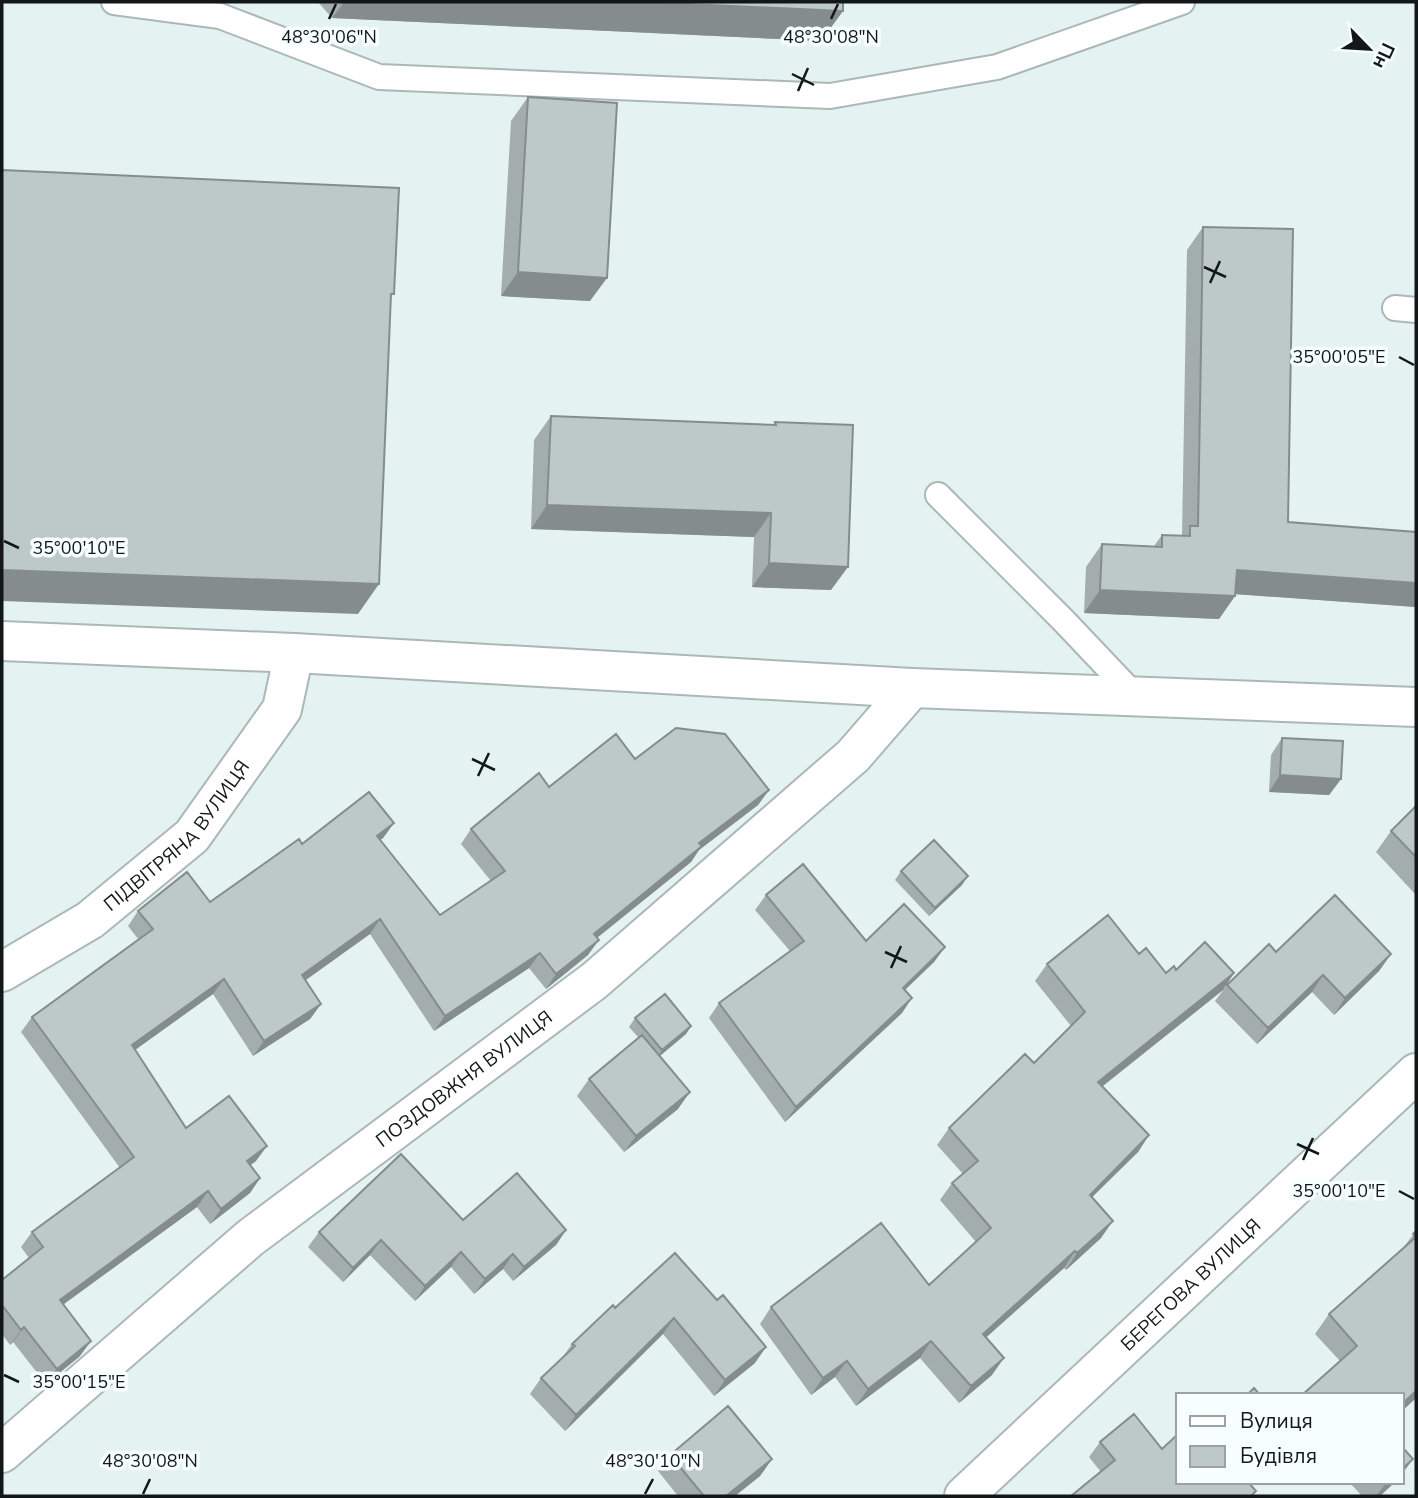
<svg xmlns="http://www.w3.org/2000/svg" width="1418" height="1498" font-family="'Nunito Sans',sans-serif">
  <style>
    .lines { fill: none; stroke-linecap: round; stroke-linejoin: round }
    .lane-casing { stroke: #abb8b7; stroke-width: 28 }
    .street-casing { stroke: #abb8b7; stroke-width: 42 }
    .secondary-casing { stroke: #abb8b7; stroke-width: 42 }
    .lane { stroke: #fff; stroke-width: 24 }
    .street { stroke: #fff; stroke-width: 38 }
    .secondary { stroke: #fff; stroke-width: 38 }
    .wall { fill: #a3adac }
    .shaded-wall { fill: #848d8c }
    .building { fill: #bdc9c8; stroke: #848d8c; stroke-width: 2 }
    .ticks { fill: none; stroke: #131717; stroke-width: 2.5 }
    .labels { text-anchor: middle; stroke-width: 7; stroke-linejoin: round; paint-order: stroke }
    .street-label { font-size: 19px; fill: #131717; stroke: #f7fffe }
    .ticks-label { font-size: 18px; text-anchor: middle; fill: #131717; stroke: #f7fffe; stroke-width: 7; stroke-linejoin: round; paint-order: stroke }
  </style>
  <rect width="100%" height="100%" fill="#e5f2f2"/>
  <g class="lines">
    <g class="lane-casing">
      <path id="lane" d="M114 2 220 16 379 77 830 96 997 67 1182 2
        M1395 308 1416 310
        M938 495 1063 620 1136 697"/>
    </g>
    <g class="street-casing">
      <g id="street">
        <path d="M2 641 294 653 912 688 1416 707"/>
        <path id="s1" d="M2 972 90 920 192 836 282 709 294 653"/>
        <path id="s2" d="M2 1453 250 1238 594 981 853 756 912 688"/>
      </g>
    </g>
    <g class="secondary-casing">
      <g id="secondary">
        <path id="s3" d="M964 1496 1416 1073"/>
      </g>
    </g>
    <use href="#lane" class="lane"/>
    <use href="#street" class="street"/>
    <use href="#secondary" class="secondary"/>
  </g>
  <path class="wall" d="M318 2H843V11L821 41 332 18Z
    M528 97 590 301 501 296 511 121Z
    M1203 227 1288 522 1416 532V607L1235 594V596L1219 619 1084 613 1086 567 1102 544 1154 546 1162 535 1182 536 1187 250Z
    M551 416 773 425 775 422 831 590 752 587 754 537 531 529 534 440Z
    M1282 738 1341 779 1329 795 1269 792 1271 755Z
    M635 759 769 790 758 805 699 850 691 862 597 938 588 955 546 989 529 968 434 1031 370 934 305 980 321 1004 310 1019 253 1056 213 994 135 1050 186 1128 256 1161 250 1165 260 1178 250 1193 210 1224 197 1207 63 1304 80 1356 46 1384 13 1342 10 1345 2 1334V1280L29 1258 21 1247 32 1232 120 1168 21 1032 32 1017 139 940 128 926 138 911 210 902 302 844 394 823 383 838 380 840 440 915 491 881 461 844 471 829 549 787Z
    M1416 806V895L1376 852 1391 831Z
    M901 871 962 885 929 916 895 880Z
    M766 895 866 941 945 947 934 962 905 990 902 1013 785 1122 709 1018 719 1003 790 951 755 910Z
    M1276 952 1391 954 1379 971 1334 1015 1312 992 1257 1044 1215 1001 1227 985Z
    M1139 954 1166 973 1176 970 1234 973 1223 990 1102 1087 1149 1135 1138 1152 1092 1197 1101 1238 1066 1270 1064 1268 986 1337 992 1375 959 1403 920 1358 856 1406 835 1377 811 1395 760 1324 771 1307 929 1285 976 1242 940 1200 952 1183 963 1174 937 1145 949 1128 1034 1063 1071 1026 1035 981 1047 964Z
    M635 1018 691 1026 686 1034 660 1056 678 1109 624 1152 577 1096 589 1079 639 1038 629 1027Z
    M463 1220 566 1230 556 1245 513 1281 503 1269 474 1294 451 1267 415 1301 370 1255 343 1282 308 1247 319 1232Z
    M1416 1231V1398L1402 1411V1395L1340 1361 1315 1334 1329 1314 1403 1248Z
    M675 1253 755 1363 714 1396 663 1334 565 1431 530 1394 541 1378 562 1358 572 1344 615 1308Z
    M1134 1414 1162 1449 1178 1434V1482H1252L1250 1484 1256 1491 1252 1496H1071L1101 1472 1089 1457 1100 1442Z
    M670 1455 772 1459 760 1476 735 1496H678L658 1471Z
    M1349 1482H1395L1380 1496H1362Z"/>
  <path class="shaded-wall" d="M344 2H645L843 11 821 41 332 18Z
    M518 272 607 278 590 301 501 296Z
    M547 505 771 513 754 537 531 529Z
    M769 563 848 567 831 590 752 587Z
    M2 570 379 584 358 614 2 601Z
    M1237 570 1416 583V607L1220 593Z
    M1100 590 1235 596 1219 619 1084 613Z
    M1280 775 1341 779 1329 795 1269 792Z
    M769 790 758 805 699 850 691 862 583 949 594 934 699 843Z
    M394 823 383 838 366 851 377 836Z
    M968 876 962 885 929 916 935 908Z
    M380 919 370 934 292 990 302 975Z
    M599 940 588 955 546 989 556 974Z
    M945 947 934 962 892 1002 903 988Z
    M540 953 529 968 434 1031 445 1016Z
    M1391 954 1379 971 1334 1015 1345 998Z
    M1234 973 1223 990 1086 1099 1098 1082Z
    M1323 975 1312 992 1257 1044 1268 1028Z
    M224 979 213 994 121 1060 132 1045Z
    M912 998 902 1013 785 1122 796 1107Z
    M321 1004 310 1019 253 1056 264 1041Z
    M691 1026 686 1034 656 1059 662 1050Z
    M690 1092 678 1109 624 1152 636 1136Z
    M1149 1135 1138 1152 1078 1211 1090 1195Z
    M267 1146 256 1161 236 1176 247 1161Z
    M260 1178 250 1193 210 1224 221 1209Z
    M208 1191 197 1207 49 1315 60 1300Z
    M1113 1221 1101 1238 1066 1270 1077 1253Z
    M566 1230 556 1245 513 1281 524 1267Z
    M381 1240 370 1255 343 1282 353 1268Z
    M1075 1251 1064 1268 971 1351 983 1334Z
    M461 1252 451 1267 415 1301 425 1286Z
    M513 1254 503 1269 474 1294 485 1279Z
    M674 1318 663 1334 565 1431 576 1415Z
    M24 1327 13 1342 10 1345 21 1330Z
    M91 1341 80 1356 46 1384 57 1369Z
    M931 1341 920 1358 856 1406 868 1389Z
    M766 1347 755 1363 714 1396 725 1380Z
    M1004 1358 992 1375 959 1403 971 1386Z
    M847 1361 835 1377 811 1395 823 1378Z
    M1416 1391V1398L1402 1411V1404Z
    M772 1459 760 1476 735 1496H726Z
    M1413 1459 1402 1474V1469Z
    M1387 1482H1395L1380 1496H1376Z"/>
  <path class="building" d="M645 2H843V11Z
    M528 97 617 103 607 278 518 272Z
    M2 170 399 188 394 294H391L379 584 2 570Z
    M1203 227 1293 229 1288 522 1416 532V583L1237 570 1235 596 1100 590 1102 544 1162 547V535L1190 536V526H1198Z
    M551 416 776 425 775 422 853 425 848 567 769 563 771 513 547 505Z
    M676 728 725 734 769 790 699 843 702 846 594 934 599 940 556 974 540 953 445 1016 380 919 302 975 321 1004 264 1041 224 979 132 1045 186 1128 229 1096 267 1146 247 1161 260 1178 221 1209 208 1191 60 1300 91 1341 57 1369 24 1327 21 1330 2 1305V1280L43 1247 32 1232 134 1157 32 1017 153 929 138 911 187 872 210 902 299 839 302 844 369 792 394 823 377 836 440 915 505 871 471 829 539 773 549 787 616 734 635 759Z
    M1282 738 1343 741 1341 779 1280 775Z
    M1416 806V857L1391 831Z
    M934 840 968 876 935 908 901 871Z
    M803 864 866 941 904 904 945 947 903 988 912 998 796 1107 719 1003 804 941 766 895Z
    M1335 895 1391 954 1345 998 1323 975 1268 1028 1227 985 1269 944 1276 952Z
    M1108 915 1139 954 1146 948 1166 973 1174 966 1176 970 1205 942 1234 973 1098 1082 1149 1135 1090 1195 1113 1221 1077 1253 1075 1251 983 1334 1004 1358 971 1386 931 1341 868 1389 847 1361 823 1378 771 1307 881 1223 929 1285 991 1228 952 1183 978 1161 949 1128 1025 1054 1034 1063 1085 1012 1047 964Z
    M665 994 691 1026 662 1050 635 1018Z
    M642 1035 690 1092 636 1136 589 1079Z
    M401 1154 463 1220 517 1173 566 1230 524 1267 513 1254 485 1279 461 1252 425 1286 381 1240 353 1268 319 1232Z
    M1416 1231V1391L1402 1404V1395H1302L1357 1346 1329 1314 1416 1237 1413 1234Z
    M675 1253 717 1300 723 1295 766 1347 725 1380 674 1318 576 1415 541 1378 575 1346 572 1344 613 1305 615 1308Z
    M1254 1388 1260 1395H1247Z
    M728 1406 772 1459 726 1496H704L670 1455Z
    M1134 1414 1162 1449 1178 1434V1482H1248L1256 1491 1251 1496H1071L1115 1460 1100 1442Z
    M1402 1447 1413 1459 1402 1469Z"/>
  <path class="ticks" d="M329 19 336 4M831 19 838 4M792 74 814 85M798 91 808 68M1204 267 1226 277M1210 283 1220 261M1399 357 1414 365M4 541 19 548M472 759 495 770M478 776 489 753M885 952 907 962M891 968 901 946M1297 1144 1319 1154M1303 1160 1313 1138M1399 1191 1414 1199M4 1375 19 1382M143 1494 150 1479M645 1494 653 1479"/>
  <g class="labels">
    <g class="street-label">
      <text dy="7" stroke="none"><textPath href="#s1" startOffset="224">ПІДВІТРЯНА ВУЛИЦЯ</textPath></text>
      <text dy="7" stroke="none"><textPath href="#s2" startOffset="595">ПОЗДОВЖНЯ ВУЛИЦЯ</textPath></text>
      <text dy="7" stroke="none"><textPath href="#s3" startOffset="310">БЕРЕГОВА ВУЛИЦЯ</textPath></text>
    </g>
  </g>
  <g class="ticks-label">
    <text x="329" y="43">48°30'06"N</text>
    <text x="831" y="43">48°30'08"N</text>
    <text x="1339" y="363">35°00'05"E</text>
    <text x="79" y="554">35°00'10"E</text>
    <text x="1339" y="1197">35°00'10"E</text>
    <text x="79" y="1388">35°00'15"E</text>
    <text x="653" y="1467">48°30'10"N</text>
    <text x="150" y="1467">48°30'08"N</text>
  </g>
  <rect width="1418" height="1498" fill="none" stroke="#131717" stroke-width="7"/>
  <rect x="1176" y="1393" width="228" height="91" fill="#f7fffe" stroke="#9ca2a2" stroke-width="2"/>
  <rect x="1190" y="1416" width="35" height="10" fill="#ffffff" stroke="#9ca2a2" stroke-width="2"/>
  <text x="1240" y="1428" font-size="21" fill="#131717">Вулиця</text>
  <rect x="1190" y="1446" width="35" height="21" fill="#bdc9c8" stroke="#9ca2a2" stroke-width="2"/>
  <text x="1240" y="1463" font-size="21" fill="#131717">Будівля</text>
  <g transform="translate(1369 49) rotate(115)" stroke="#f7fffe" stroke-width="5" paint-order="stroke">
  <path d="M0-5L12 26L0 18L-12 26Z" fill="#131717"/>
  <text y="-10" font-size="19" font-weight="bold" text-anchor="middle" fill="#131717">Пн</text>
  </g>
</svg>
